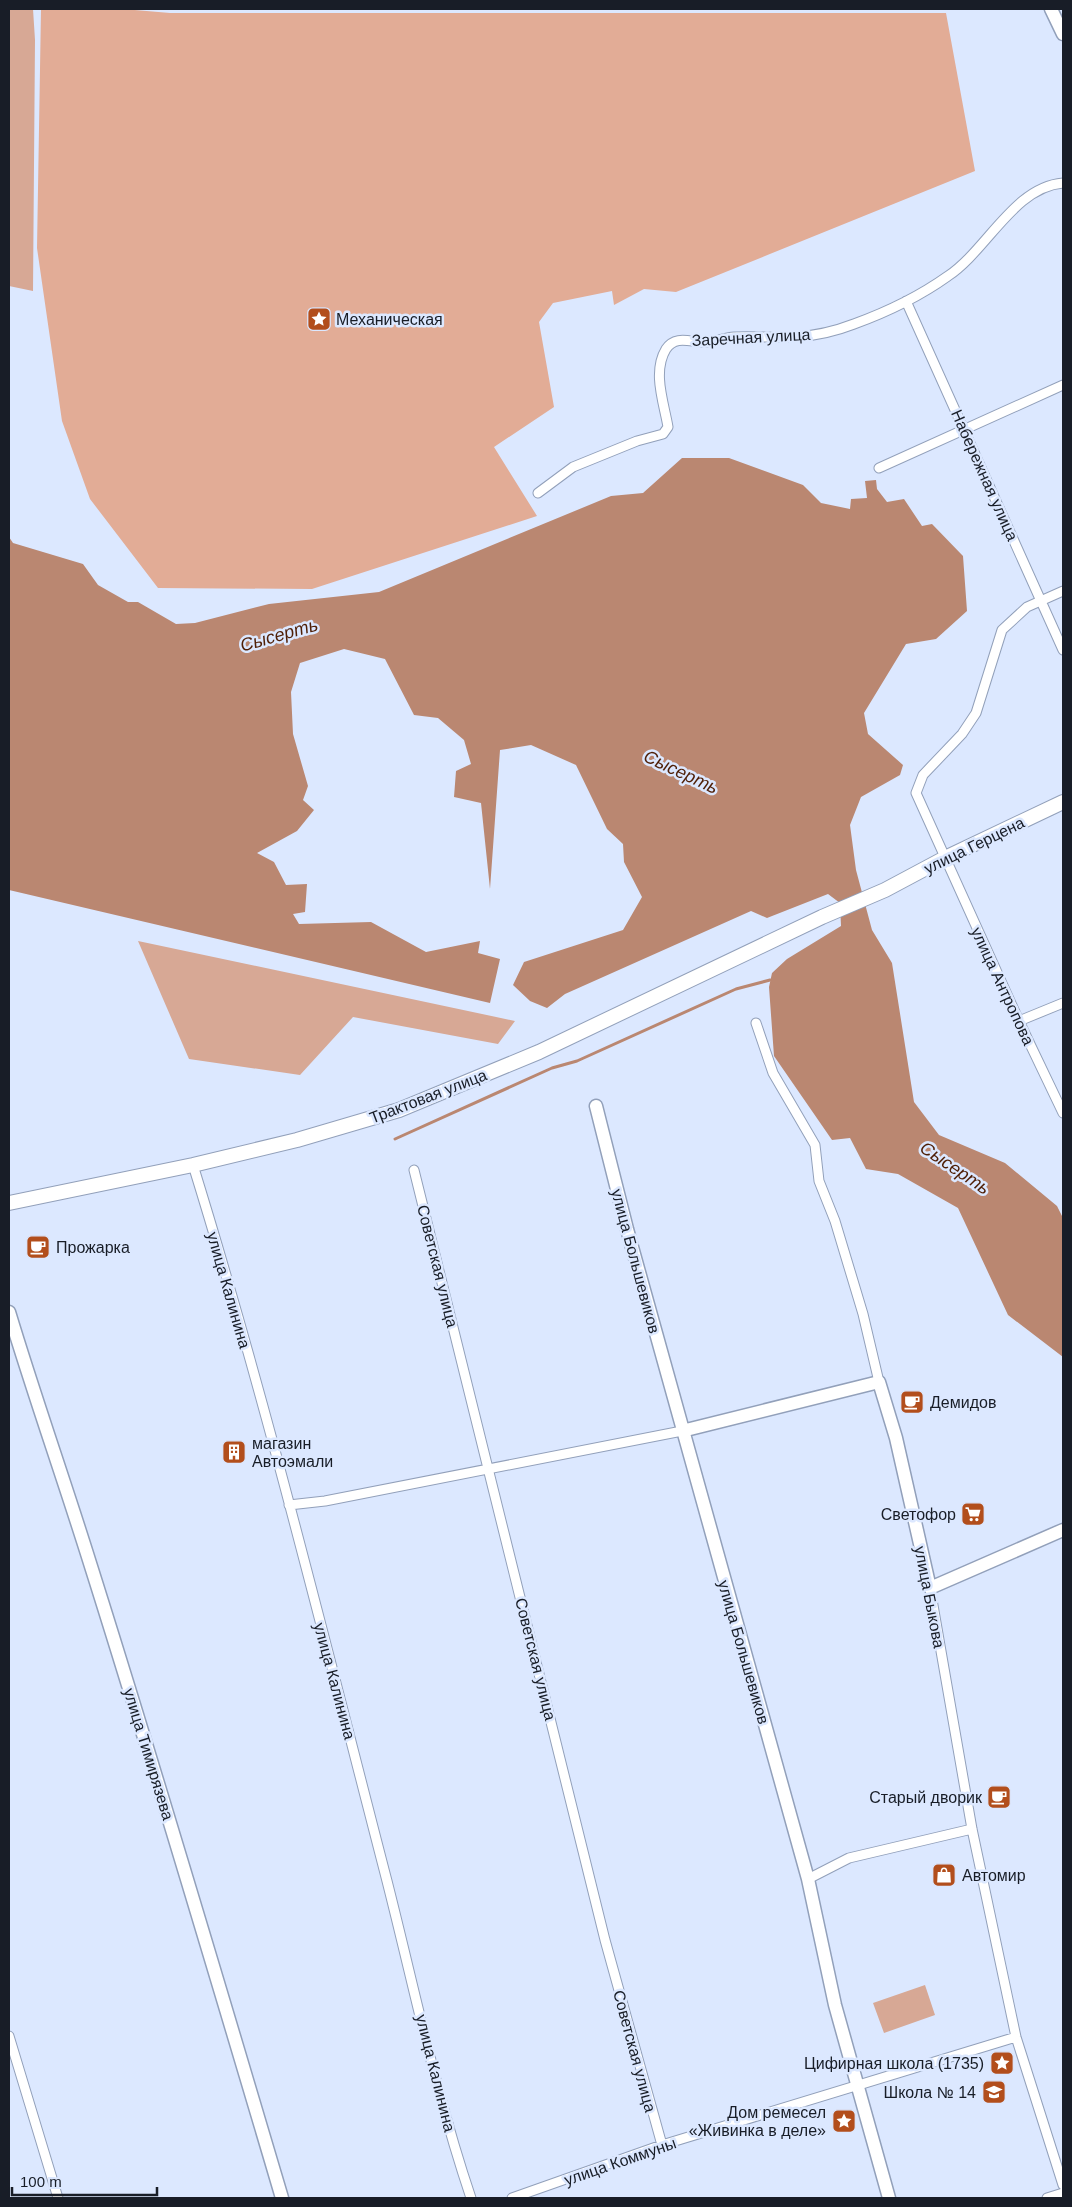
<svg xmlns="http://www.w3.org/2000/svg" width="1072" height="2207" font-family="Helvetica,sans-serif">
  <style>
    .green { fill: #d7a895 }
    .forest { fill: #e2ac96 }
    .water { fill: #ba8771 }
    .lines { fill: none; stroke-linecap: round; stroke-linejoin: round }
    .stream { stroke: #ba8771; stroke-width: 3 }
    .street-casing { stroke: #92a0ba; stroke-width: 11 }
    .secondary-casing { stroke: #92a0ba; stroke-width: 15 }
    .primary-casing { stroke: #92a0ba; stroke-width: 16 }
    .street { stroke: #fff; stroke-width: 9 }
    .secondary { stroke: #fff; stroke-width: 12 }
    .primary { stroke: #fff; stroke-width: 14 }
    .labels { text-anchor: middle; stroke-width: 5; stroke-linejoin: round; paint-order: stroke }
    .poi-label { font-size: 16px; fill: #181d27; stroke: #dce8ff; text-anchor: start }
    .street-label { font-size: 16px; fill: #181d27; stroke: #dce8ff }
    .water-label { font-size: 18px; font-style: italic; fill: #4f1f07; stroke: #dce8ff }
  </style>
  <rect width="100%" height="100%" fill="#dce8ff"/>
  <path class="green" d="M9 9H33L35 40 33 291 9 286Z
    M138 941 515 1021 498 1044 353 1017 300 1075 189 1059Z
    M925 1985 935 2015 884 2033 873 2003Z"/>
  <path class="forest" d="M41 9H123L170 13H946L975 171 676 292 644 289 614 305 612 291 553 303 539 322 554 407 494 447 537 516 312 589 158 588 90 499 62 421 37 248Z"/>
  <path class="water" d="M682 458H729L803 485 821 503 850 509 851 499 867 498 865 481 876 480 877 489 887 502 904 499 922 526 932 524 963 556 967 611 936 639 906 644 864 713 868 734 903 765 900 775 861 797 850 825 856 870 872 930 892 963 914 1102 939 1135 1005 1163 1057 1206 1063 1218V1357L1008 1315 958 1208 898 1174 866 1169 850 1138 832 1140 774 1056 769 987 772 973 787 959 841 926 840 903 828 894 767 918 751 911 565 994 547 1008 530 1001 513 985 524 962 623 930 642 897 624 862 623 844 607 829 576 765 531 745 500 750 490 889 481 803 454 797 456 771 471 764 464 740 438 718 414 715 385 659 344 649 300 663 291 692 293 734 308 786 303 800 314 810 297 831 257 853 274 862 286 885 307 884 305 912 293 914 299 924 371 922 426 952 480 941 478 953 500 959 490 1003 9 890V537L13 543 83 564 98 585 128 602H138L176 624 195 623 269 604 379 592 611 496 643 493Z"/>
  <g class="lines">
    <path class="stream" d="M395 1139 552 1068 577 1061 736 989 770 980"/>
    <g class="street-casing">
      <path id="street" d="M906 301 1063 650
        M879 468 1063 385
        M538 493 573 467 637 441 663 434 668 427C664 403 652 372 666 349 676 334 692 343 705 342 715 342 724 338 734 337 755 336 775 338 795 337 814 336 836 331 854 324 887 312 920 296 948 276 987 250 1014 187 1063 183
        M1063 591 1027 607 1002 630 976 713 962 734 923 775 916 793 1019 1021 1063 1113
        M1019 1021 1063 1003
        M756 1023 773 1073 815 1145 819 1181 835 1221 863 1314 879 1382
        M193 1165C266 1401 325 1642 387 1881 414 1987 436 2095 471 2198
        M414 1170 605 1940 662 2145
        M289 1505 325 1501 682 1431
        M930 1588 972 1829 1016 2037 1063 2185
        M808 1879 849 1858 972 1829
        M9 2036 58 2198
        M512 2198 662 2145 1016 2037
        M1047 2198 1063 2193"/>
    </g>
    <g class="secondary-casing">
      <path id="secondary" d="M1051 9 1063 34
        M596 1106 627 1229 808 1879 835 2005 889 2198
        M9 1312C34 1395 63 1477 89 1560 156 1772 219 1985 282 2198
        M682 1431 879 1382 896 1438 930 1588 1063 1530"/>
    </g>
    <g class="primary-casing">
      <path id="primary" d="M9 1203 193 1165 297 1140 399 1110 539 1052 822 917 885 890 945 858 1063 802"/>
    </g>
    <use href="#street" class="street"/>
    <use href="#secondary" class="secondary"/>
    <use href="#primary" class="primary"/>
  </g>
  <defs>
    <g id="sight-square" transform="scale(1.25)"><rect x="-9" y="-9" width="18" height="18" rx="4" fill="#b24e1c" stroke="#dce8ff"/><path d="M0-6L1.8-2.2L6-1.7L2.9 1.2L3.7 5.4L0 3.3L-3.7 5.4L-2.9 1.2L-6-1.7L-1.8-2.2Z" fill="#fff"/></g>
    <g id="cafe-square" transform="scale(1.25)"><rect x="-9" y="-9" width="18" height="18" rx="4" fill="#b24e1c" stroke="#dce8ff"/><path d="M-5.5-4.5H6V0H3Q3 3.5 0 3.5H-2.5Q-5.5 3.5-5.5 0ZM3-3.2v2h1.7v-2ZM-6 4.5H4V6H-6Z" fill="#fff"/></g>
    <g id="building-square" transform="scale(1.25)"><rect x="-9" y="-9" width="18" height="18" rx="4" fill="#b24e1c" stroke="#dce8ff"/><path d="M-4-6H4V6H1V3H-1V6H-4ZM-2.5-4.3h1.7v1.8h-1.7ZM.8-4.3h1.7v1.8H.8ZM-2.5-1h1.7V.8h-1.7ZM.8-1h1.7V.8H.8Z" fill="#fff"/></g>
    <g id="supermarket-square" transform="scale(1.25)"><rect x="-9" y="-9" width="18" height="18" rx="4" fill="#b24e1c" stroke="#dce8ff"/><path d="M-6-5.5h2.5l.6 2H6L4.5 2H-2.5L-4.4-4H-6ZM-1.5 3.2a1.3 1.3 0 1 0 .1 0ZM3 3.2a1.3 1.3 0 1 0 .1 0Z" fill="#fff"/></g>
    <g id="shop-square" transform="scale(1.25)"><rect x="-9" y="-9" width="18" height="18" rx="4" fill="#b24e1c" stroke="#dce8ff"/><path d="M-5-2.5h2.3a2.7 3.5 0 0 1 5.4 0H5L5.5 6h-11ZM-1.5-2.5h3a1.5 2.3 0 0 0-3 0Z" fill="#fff"/></g>
    <g id="school-square" transform="scale(1.25)"><rect x="-9" y="-9" width="18" height="18" rx="4" fill="#b24e1c" stroke="#dce8ff"/><path d="M0-5L7-2L0 1L-7-2ZM-4 1L0 2.5L4 1V4Q0 6-4 4Z" fill="#fff"/></g>
  </defs>
  <g fill-rule="evenodd">
    <use href="#sight-square" x="319" y="319"/>
    <use href="#cafe-square" x="38" y="1247"/>
    <use href="#cafe-square" x="912" y="1402"/>
    <use href="#building-square" x="234" y="1452"/>
    <use href="#supermarket-square" x="973" y="1514"/>
    <use href="#cafe-square" x="999" y="1797"/>
    <use href="#shop-square" x="944" y="1875"/>
    <use href="#sight-square" x="1002" y="2063"/>
    <use href="#school-square" x="994" y="2092"/>
    <use href="#sight-square" x="844" y="2121"/>
  </g>
  <g class="labels">
    <g class="poi-label">
      <text x="336" y="325">Механическая</text>
      <text x="56" y="1253">Прожарка</text>
      <text x="930" y="1408">Демидов</text>
      <text x="252" y="1449">магазин<tspan x="252" dy="18">Автоэмали</tspan></text>
      <text x="956" y="1520" text-anchor="end">Светофор</text>
      <text x="982" y="1803" text-anchor="end">Старый дворик</text>
      <text x="962" y="1881">Автомир</text>
      <text x="984" y="2069" text-anchor="end">Цифирная школа (1735)</text>
      <text x="976" y="2098" text-anchor="end">Школа № 14</text>
      <text x="826" y="2118" text-anchor="end">Дом ремесел<tspan x="826" dy="18">«Живинка в деле»</tspan></text>
    </g>
    <g class="street-label">
      <text transform="translate(751 337) rotate(-3)" y="6">Заречная улица</text>
      <text transform="translate(985 475) rotate(66)" y="6">Набережная улица</text>
      <text transform="translate(974 845) rotate(-26)" y="6">улица Герцена</text>
      <text transform="translate(1003 986) rotate(65)" y="6">улица Антропова</text>
      <text transform="translate(428 1096) rotate(-21)" y="6">Трактовая улица</text>
      <text transform="translate(636 1261) rotate(75)" y="6">улица Большевиков</text>
      <text transform="translate(438 1266) rotate(76)" y="6">Советская улица</text>
      <text transform="translate(229 1290) rotate(74)" y="6">улица Калинина</text>
      <text transform="translate(930 1597) rotate(79)" y="6">улица Быкова</text>
      <text transform="translate(744 1652) rotate(74)" y="6">улица Большевиков</text>
      <text transform="translate(536 1659) rotate(76)" y="6">Советская улица</text>
      <text transform="translate(335 1681) rotate(75)" y="6">улица Калинина</text>
      <text transform="translate(149 1754) rotate(73)" y="6">улица Тимирязева</text>
      <text transform="translate(635 2051) rotate(75)" y="6">Советская улица</text>
      <text transform="translate(436 2073) rotate(76)" y="6">улица Калинина</text>
      <text transform="translate(620 2161) rotate(-19)" y="6">улица Коммуны</text>
    </g>
    <g class="water-label">
      <text transform="translate(279 635) rotate(-16)" y="6">Сысерть</text>
      <text transform="translate(681 772) rotate(25)" y="6">Сысерть</text>
      <text transform="translate(955 1168) rotate(34)" y="6">Сысерть</text>
    </g>
  </g>
  <rect width="1072" height="2207" fill="none" stroke="#181d27" stroke-width="20"/>
  <path d="M12 2187v8h145v-8" fill="none" stroke="#181d27" stroke-width="2.5"/>
  <text x="20" y="2187" font-size="15" fill="#181d27" stroke="#dce8ff" stroke-width="4" paint-order="stroke">100 m</text>
</svg>
